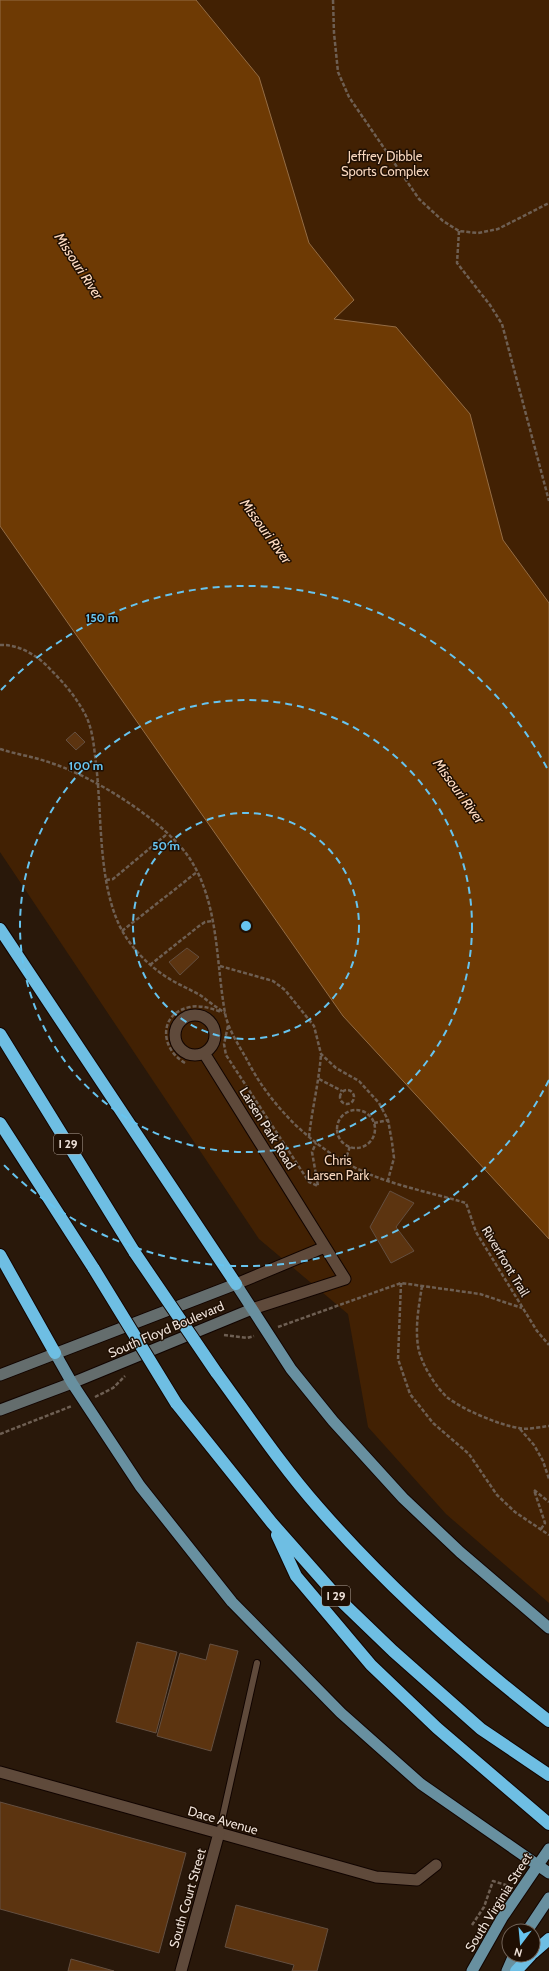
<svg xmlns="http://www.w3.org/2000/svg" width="549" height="1971" font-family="Cabin,sans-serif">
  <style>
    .green { fill: #422103 }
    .water { fill: #6e3a04; stroke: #946c44 }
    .building { fill: #5c3410; stroke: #644f40 }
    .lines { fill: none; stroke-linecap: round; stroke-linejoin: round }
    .service-casing { stroke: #110400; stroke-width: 8 }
    .minor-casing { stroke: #110400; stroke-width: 13 }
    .tertiary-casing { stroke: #110400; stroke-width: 13 }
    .secondary-casing { stroke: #110400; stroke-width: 13 }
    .primary-casing { stroke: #110400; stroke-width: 13 }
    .motorway-casing { stroke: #110400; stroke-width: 14 }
    .path { stroke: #6e5f53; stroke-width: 2.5; stroke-dasharray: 4 2; stroke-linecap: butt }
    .service { stroke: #5f4a3b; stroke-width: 6 }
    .minor { stroke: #5f4a3b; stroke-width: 11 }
    .tertiary { stroke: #5f4a3b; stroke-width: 11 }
    .secondary { stroke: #646d6d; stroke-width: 11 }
    .primary { stroke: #6890a0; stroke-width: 11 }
    .motorway { stroke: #6ebee3; stroke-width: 12 }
    .motorway-bridge-casing { stroke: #110400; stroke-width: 14; stroke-linecap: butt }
    .motorway-bridge { stroke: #6ebee3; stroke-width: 12 }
    .ring { fill: none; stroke: #67c4ef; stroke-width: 2; stroke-dasharray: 7 5 }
    .labels { text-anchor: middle; stroke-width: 3; stroke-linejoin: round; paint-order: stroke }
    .shield { fill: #1f0f03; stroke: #b0a298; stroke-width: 1 }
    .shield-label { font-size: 12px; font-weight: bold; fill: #eee1d8 }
    .park-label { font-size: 13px; fill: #f8d7be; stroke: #1f0f03 }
    .street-label { font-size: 13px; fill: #eee1d8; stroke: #1f0f03 }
    .water-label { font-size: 14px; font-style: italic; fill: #ffddc4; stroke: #1f0f03 }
    .centre { fill: #67c4ef; stroke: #1f0f03; stroke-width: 2 }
    .ring-label { font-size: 12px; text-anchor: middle; font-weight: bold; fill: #67c4ef; stroke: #1f0f03; stroke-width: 3; stroke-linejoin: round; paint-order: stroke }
  </style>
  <rect width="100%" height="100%" fill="#29180a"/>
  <path class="green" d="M93 0H549V674Z
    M0 526 343 1016 549 1239V1603L446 1514 368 1427 348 1314 259 1239 0 852Z"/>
  <path class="water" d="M0 0H196L259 77 309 243 354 300 334 319 396 327 470 414 503 540 549 603V1239L343 1016 0 526Z"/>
  <path class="building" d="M75 732 85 742 76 750 66 740Z
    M187 948 199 957 180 975 169 962Z
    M390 1191 414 1203 396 1227 414 1251 391 1263 370 1227Z
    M137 1642 177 1652 156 1733 116 1722Z
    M210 1644 238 1651 211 1751 157 1736 180 1653 206 1660Z
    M0 1802 186 1853 159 1953 0 1909Z
    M236 1905 328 1929 317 1971H292L294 1965 225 1947Z
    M71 1959 114 1971H68Z"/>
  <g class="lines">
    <g class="service-casing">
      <path id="service" d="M219 1833 257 1663"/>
    </g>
    <g class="minor-casing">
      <path id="minor" d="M175 1035a20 20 0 1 1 40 0a20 20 0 1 1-40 0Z
        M204 1053 345 1279 252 1309
        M236 1284 325 1247
        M219 1833 376 1877 417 1880 436 1865"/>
    </g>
    <g class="tertiary-casing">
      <path id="tertiary" d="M0 1772 219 1833 181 1971"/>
    </g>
    <g class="secondary-casing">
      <path id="secondary" d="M0 1375 236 1284
        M0 1410 72 1383 252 1309"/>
    </g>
    <g class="primary-casing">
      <path id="primary" d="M236 1284 291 1369 333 1421 403 1498 460 1552 549 1628
        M55 1353 72 1383 140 1486 232 1602 341 1713 421 1784 549 1873
        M527 1931 549 1898
        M472 1971 502 1918 549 1849
        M507 1971 514 1955"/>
    </g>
    <g class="motorway-casing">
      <path id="motorway" d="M0 929 236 1284
        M0 1034 135 1253
        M0 1123 94 1269
        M0 1255 55 1353
        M216 1372C249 1417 281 1465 318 1507 387 1586 466 1657 549 1721
        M176 1403 272 1523 340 1600 393 1651 481 1729 549 1775
        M277 1535 296 1576 371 1665 437 1728 549 1824
        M533 1953 549 1939
        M516 1971 531 1955"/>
    </g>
    <path class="path" d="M333 0 334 33 338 72 349 97 419 199 443 221 459 231 478 233 498 229 549 203
      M459 231 457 263 490 305 502 324 549 501
      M0 645C19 644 38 656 50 669 64 683 76 697 85 714 93 729 94 748 96 764 102 813 98 874 117 920 127 945 150 968 173 981 182 986 191 990 200 995 208 1001 216 1007 225 1013
      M0 749C15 754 30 756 45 761 90 774 167 821 192 862 219 907 216 963 225 1013 228 1029 238 1044 246 1058 270 1106 312 1147 360 1170 391 1185 433 1193 466 1203L476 1232 537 1331 549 1345
      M106 880 113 879 167 834
      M122 931 197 872
      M150 965 199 926 205 922 212 921
      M220 966 273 981 285 990 314 1026 321 1054 336 1068 359 1081 379 1103 388 1120 392 1142 394 1158 388 1180
      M228 1026 224 1044 226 1055 309 1182 318 1186 312 1152 316 1143
      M185 1063C159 1048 159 1013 190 1007 200 1005 211 1008 221 1012
      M319 1079 342 1091
      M340 1097a7 7 0 1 1 14 0a7 7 0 1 1-14 0Z
      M337 1129a19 19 0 1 1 38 0a19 19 0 1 1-38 0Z
      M374 1123 388 1120
      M309 1137C312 1109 319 1082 321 1054
      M345 1162 350 1146
      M401 1283 398 1359 410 1394 433 1423 469 1454 497 1495 515 1512 549 1535
      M422 1286C419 1305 415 1326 418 1346 420 1362 436 1388 448 1398 464 1410 499 1425 519 1428 528 1430 540 1427 549 1426
      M278 1327 401 1283 480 1294 522 1308
      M224 1335 247 1338 254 1336
      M95 1397 113 1388 125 1376
      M520 1429 534 1445 543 1461 549 1479
      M0 1434 72 1406
      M541 1529 545 1523 534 1490 549 1502
      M472 1925 484 1907 493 1881 509 1886"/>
    <use href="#service" class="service"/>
    <use href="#minor" class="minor"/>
    <use href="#tertiary" class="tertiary"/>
    <use href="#secondary" class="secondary"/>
    <use href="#primary" class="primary"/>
    <use href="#motorway" class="motorway"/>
    <g class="motorway-bridge-casing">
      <path id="motorway-bridge" d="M135 1253 216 1372
        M94 1269 176 1403"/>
    </g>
    <use href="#motorway-bridge" class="motorway-bridge"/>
  </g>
  <g class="ring">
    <circle cx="246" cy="926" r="113"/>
    <circle cx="246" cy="926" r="226"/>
    <path d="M549 1080A340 340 0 0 1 1 1162M1 690A340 340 0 0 1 549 772"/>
  </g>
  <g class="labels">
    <g class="shield">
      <rect x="54" y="1134" width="28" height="20" rx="3"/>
      <rect x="322" y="1586" width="28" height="20" rx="3"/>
    </g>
    <g class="shield-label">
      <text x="68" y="1148">I 29</text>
      <text x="336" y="1600">I 29</text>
    </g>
    <g class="park-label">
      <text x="385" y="161">Jeffrey Dibble<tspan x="385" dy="15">Sports Complex</tspan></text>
      <text x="338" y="1165">Chris<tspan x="338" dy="15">Larsen Park</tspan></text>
    </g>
    <g class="street-label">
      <text transform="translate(268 1128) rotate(58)" y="5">Larsen Park Road</text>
      <text transform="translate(506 1261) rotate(59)" y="5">Riverfront Trail</text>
      <text transform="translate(166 1329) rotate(-23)" y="5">South Floyd Boulevard</text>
      <text transform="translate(223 1820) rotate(16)" y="5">Dace Avenue</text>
      <text transform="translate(187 1898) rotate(-74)" y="5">South Court Street</text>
      <text transform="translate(498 1902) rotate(-58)" y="5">South Virginia Street</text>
    </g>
    <g class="water-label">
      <text transform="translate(79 266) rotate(57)" y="5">Missouri River</text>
      <text transform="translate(266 531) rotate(54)" y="5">Missouri River</text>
      <text transform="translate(459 791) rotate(54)" y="5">Missouri River</text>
    </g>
  </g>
  <circle cx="246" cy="926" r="6" class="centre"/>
  <g class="ring-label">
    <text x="102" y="622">150 m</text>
    <text x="86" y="770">100 m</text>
    <text x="166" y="850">50 m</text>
  </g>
  <g transform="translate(521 1943) rotate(196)"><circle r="19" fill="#1f0f03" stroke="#726358"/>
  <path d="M0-3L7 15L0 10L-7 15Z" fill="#67c4ef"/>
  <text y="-6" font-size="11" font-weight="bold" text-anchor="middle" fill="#eee1d8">N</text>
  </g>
</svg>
